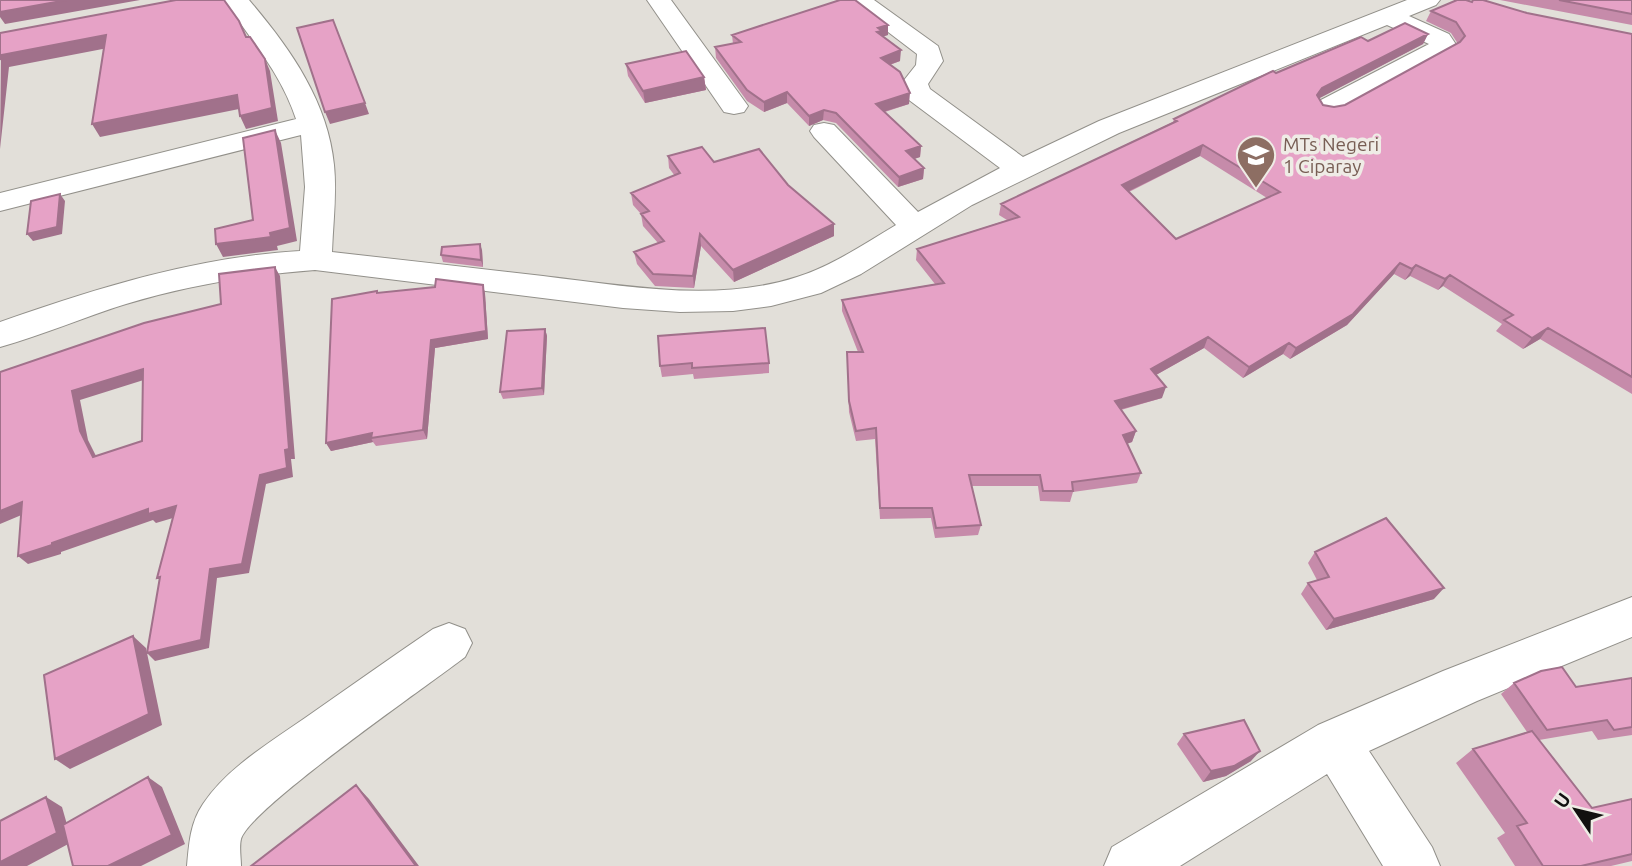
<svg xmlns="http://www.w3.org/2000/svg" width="1632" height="866" font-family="Ubuntu,sans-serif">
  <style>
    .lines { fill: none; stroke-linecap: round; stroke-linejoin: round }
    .minor-casing { stroke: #92908a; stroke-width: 2 }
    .minor { fill: #fff; fill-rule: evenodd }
    .wall { fill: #c68baa; fill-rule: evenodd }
    .shaded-wall { fill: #a1718b }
    .building { fill: #e6a2c6; stroke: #a1718b; stroke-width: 2; fill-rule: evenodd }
    .labels { text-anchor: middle; stroke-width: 7; stroke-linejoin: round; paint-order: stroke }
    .far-education-label { font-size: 19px; fill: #785e54; stroke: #efece6; text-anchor: start }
  </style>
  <rect width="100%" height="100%" fill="#e2dfd9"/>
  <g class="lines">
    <g class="minor-casing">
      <path id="minor" d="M224 0H249C289 47 328 101 334 165 337 194 333 223 332 252 402 260 473 268 543 276 625 286 717 303 797 277 832 266 864 244 896 225L814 137 810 131 814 125 824 123 834 125 918 212 1000 168 909 100 901 84 916 65 917 54 846 0H874L938 46 943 61 928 84 930 89 1023 157 1099 121 1407 0H1440L1436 5 1409 16 1449 34 1457 46 1453 51 1339 113 1329 115 1319 113 1315 107 1319 101 1429 44 1387 25 1119 133 972 205 861 274 821 293 771 306 733 311 680 312 623 308 315 270C251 275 188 285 126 304 84 317 43 335 0 347V322C97 288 196 257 300 251L305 187 301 135 0 211V193L296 119C281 73 251 40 224 0Z
        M647 0H671L748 106 744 112 734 114 724 112Z
        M1632 597V637L1477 701 1369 751 1432 847 1440 866H1383L1327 774 1180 866H1104L1112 847 1318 725 1443 671Z
        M449 623 465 629 472 643 465 657C430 684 249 809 241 839 239 847 241 858 241 866H187C189 844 190 823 203 804 227 768 269 743 305 718 348 688 390 658 433 629Z"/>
    </g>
    <use href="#minor" class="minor"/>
  </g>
  <path class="wall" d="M1500 0H1632V25Z
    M1472 2 1632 34V394L1540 339 1523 349 1496 331 1502 324 1443 286 1438 290 1410 276 1405 280 1394 274 1347 325 1290 359 1283 354 1243 378 1204 348 1156 375 1162 398 1121 410 1136 431 1132 442 1127 444 1141 473 1137 483 1073 492 1070 502 1040 501 1038 486H971L981 525 978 535 935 538 931 518 880 519 875 439 856 441 849 412 847 352H858L842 311V300L935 284 916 260 917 249 1007 220 999 215 1001 204 1173 122 1174 119 1276 73 1368 41 1428 34 1423 44 1319 98 1323 105 1334 107 1345 105 1458 44 1451 33 1426 21 1431 11ZM1200 156 1267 198 1176 239 1129 192Z
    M732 35H888L882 36 900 61 890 65 909 104 885 112 921 146 920 157 914 159 924 168 923 179 898 187 836 123 823 120 809 126 787 103 764 112 747 101 716 58 715 47 733 44Z
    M626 64 704 77 706 90 645 103 628 76Z
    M668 156 714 162 788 185 834 236 734 282 701 246 694 288 655 286 637 264 634 252 658 243 643 226 641 214 633 205 631 193 675 176 669 168Z
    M482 250 483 267 443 262 441 255Z
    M483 285 485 294 488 339 435 348 427 439 376 446 373 442 331 451 326 443 378 293Z
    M545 329 547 336 544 395 503 399 500 392Z
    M658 336 769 363V373L694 379 693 374 662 377 660 366Z
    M1315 552 1434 599 1326 630 1301 594 1308 583 1317 580 1308 563Z
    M1632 678V735L1598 740 1592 731 1539 740 1592 808 1632 799V861L1611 866H1515L1497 838 1505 833 1456 763 1473 749 1527 732 1501 694 1514 683 1576 687Z
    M1184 734 1251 761 1226 776 1203 782 1177 744Z"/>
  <path class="shaded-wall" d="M67 0H140L5 24 0 17V12Z
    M888 25V35L882 37 876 42 878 28Z
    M1428 34 1423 44 1318 99 1317 95 1322 88Z
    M106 35 113 47 9 67 0 149 1 55Z
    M901 50 900 61 880 68 881 58Z
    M265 59 270 71 278 121 246 129 240 116Z
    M704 77 706 90 645 103 643 91Z
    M787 92V103L764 112V102Z
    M910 93 909 104 876 114V104Z
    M237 95 244 108 100 137 92 124Z
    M365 103 369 114 330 124 325 112Z
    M824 110 823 120 809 126V116Z
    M275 130 281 143 297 241 277 246 278 250 223 257 216 244 270 233Z
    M1203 145 1200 156 1119 196 1122 185Z
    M921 146 920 157 905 162 906 151Z
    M924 168 923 179 898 187 899 177Z
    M60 194 65 201 62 234 33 241 27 234Z
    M834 224V236L734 282 733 270Z
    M700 234 701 246 694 288 693 276Z
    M480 244 482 250 483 267 481 260Z
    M1400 263 1394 274 1347 325 1290 359 1296 348Z
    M1416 265 1410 276 1405 280 1412 269Z
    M275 267 280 276 295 459H291L293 477 266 484 249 573 217 578 209 648 155 661 147 653 162 725 70 769 55 759 133 636 146 648 147 653 210 569 260 475 285 450Z
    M1450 275 1443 286 1438 290 1445 279Z
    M483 285 485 294 488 339 435 348 427 439 423 430 431 340Z
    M1548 328 1540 339 1523 349 1532 338Z
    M545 329 547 336 544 395 542 388Z
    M1208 337 1204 348 1147 380 1151 369Z
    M1289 343 1283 354 1243 378 1249 367Z
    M143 369 150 378 80 400 88 440 101 466 93 457 80 431 72 391Z
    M1166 387 1162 398 1111 412 1115 401Z
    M1136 431 1132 442 1119 446 1123 435Z
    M372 433 371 438 373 442 331 451 326 443Z
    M22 502 31 511 0 524V511Z
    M176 506 183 515 156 523 153 520 61 552V554L28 564 18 556 52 543 148 509Z
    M1444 588 1434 599 1326 630 1334 619Z
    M1260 751 1251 761 1226 776 1203 782 1211 771Z
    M148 777 162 787 185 844 141 866H108Z
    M356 785 369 799 419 866H416Z
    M46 797 62 807 72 842 27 866H0V862Z"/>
  <path class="building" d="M0 0H67L0 12Z
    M176 0H224L239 21 246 37H250L265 59 272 108 240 116 237 95 92 124 106 35 1 55 0 60V33Z
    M840 0H855L888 25 878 28 882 31 877 32 901 50 881 58 900 72 910 93 876 104 921 146 906 151 924 168 899 177 836 113 824 110 809 116 787 92 764 102 747 90 715 47 741 42 732 35Z
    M1457 0H1466L1472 2 1473 0H1483L1527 13 1632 34V377L1548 328 1532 338 1504 320 1513 315 1450 275 1445 279 1416 265 1412 269 1400 263 1353 314 1296 348 1289 343 1249 367 1208 337 1151 369 1166 387 1115 401 1136 431 1123 435 1141 473 1072 482 1073 491H1043L1040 475H969L981 525 936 528 932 508H880L876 428 856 431 849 401 847 352H863L842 300 944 283 917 249 1019 217 1001 204 1177 121 1174 119 1273 71 1276 73 1361 37 1368 41 1405 23 1428 34 1322 88 1317 95 1323 105 1334 107 1345 105 1460 42 1465 36 1456 22 1431 11ZM1203 145 1280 192 1176 239 1122 185Z
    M1559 0H1632V14Z
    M333 20 365 103 325 112 297 28Z
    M686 51 704 77 643 91 626 64Z
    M275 130 290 228 270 233 271 237 216 244 215 229 253 220 243 138Z
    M702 147 714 162 759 149 788 185 834 224 733 270 700 234 693 276 653 274 634 252 664 241 641 214 649 211 631 193 680 173 668 156Z
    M60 194 57 227 27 234 31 201Z
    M480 244 481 260 441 255 442 247Z
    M275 267 289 449 285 450 287 468 260 475 242 564 210 569 201 640 147 653 160 577 157 578 176 506 148 514V509L52 543V545L18 556 22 502 0 511V372L144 323 221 304 219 274ZM143 369 142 441 93 457 80 431 72 391Z
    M436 279 483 285 486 331 431 340 423 430 371 438 372 433 326 443 332 299 377 291V293L435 287Z
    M765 328 769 363 692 368V363L660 366 658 336Z
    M545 329 542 388 500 392 507 331Z
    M1386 518 1444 588 1334 619 1308 583 1329 577 1315 552Z
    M133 636 149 714 55 759 44 675Z
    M1562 667 1576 687 1632 678V727L1614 730 1607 720 1547 730 1514 683 1541 671Z
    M1244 720 1260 751 1234 766 1211 771 1184 734Z
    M1532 731 1592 808 1632 799V854L1581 866H1543L1517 826 1527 823 1473 749Z
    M148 777 172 835 108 866H73L63 825Z
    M356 785 416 866H251Z
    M46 797 57 833 0 862V821Z"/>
  <defs>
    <g id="school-pin" transform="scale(2.0125)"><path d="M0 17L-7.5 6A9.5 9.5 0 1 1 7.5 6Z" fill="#8d6e63" stroke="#efece6"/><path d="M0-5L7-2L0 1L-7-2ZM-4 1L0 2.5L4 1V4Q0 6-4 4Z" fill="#fff"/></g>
  </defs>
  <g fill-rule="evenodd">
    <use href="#school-pin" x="1256" y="155"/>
  </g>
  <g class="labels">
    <g class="far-education-label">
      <text x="1283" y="151">MTs Negeri<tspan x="1283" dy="22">1 Ciparay</tspan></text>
    </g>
  </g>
  <g transform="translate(1576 810) rotate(305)" stroke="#efece6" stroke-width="5" paint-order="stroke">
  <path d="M0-5L12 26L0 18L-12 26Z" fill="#12110f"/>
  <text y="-10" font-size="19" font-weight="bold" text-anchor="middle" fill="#12110f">U</text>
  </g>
</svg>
